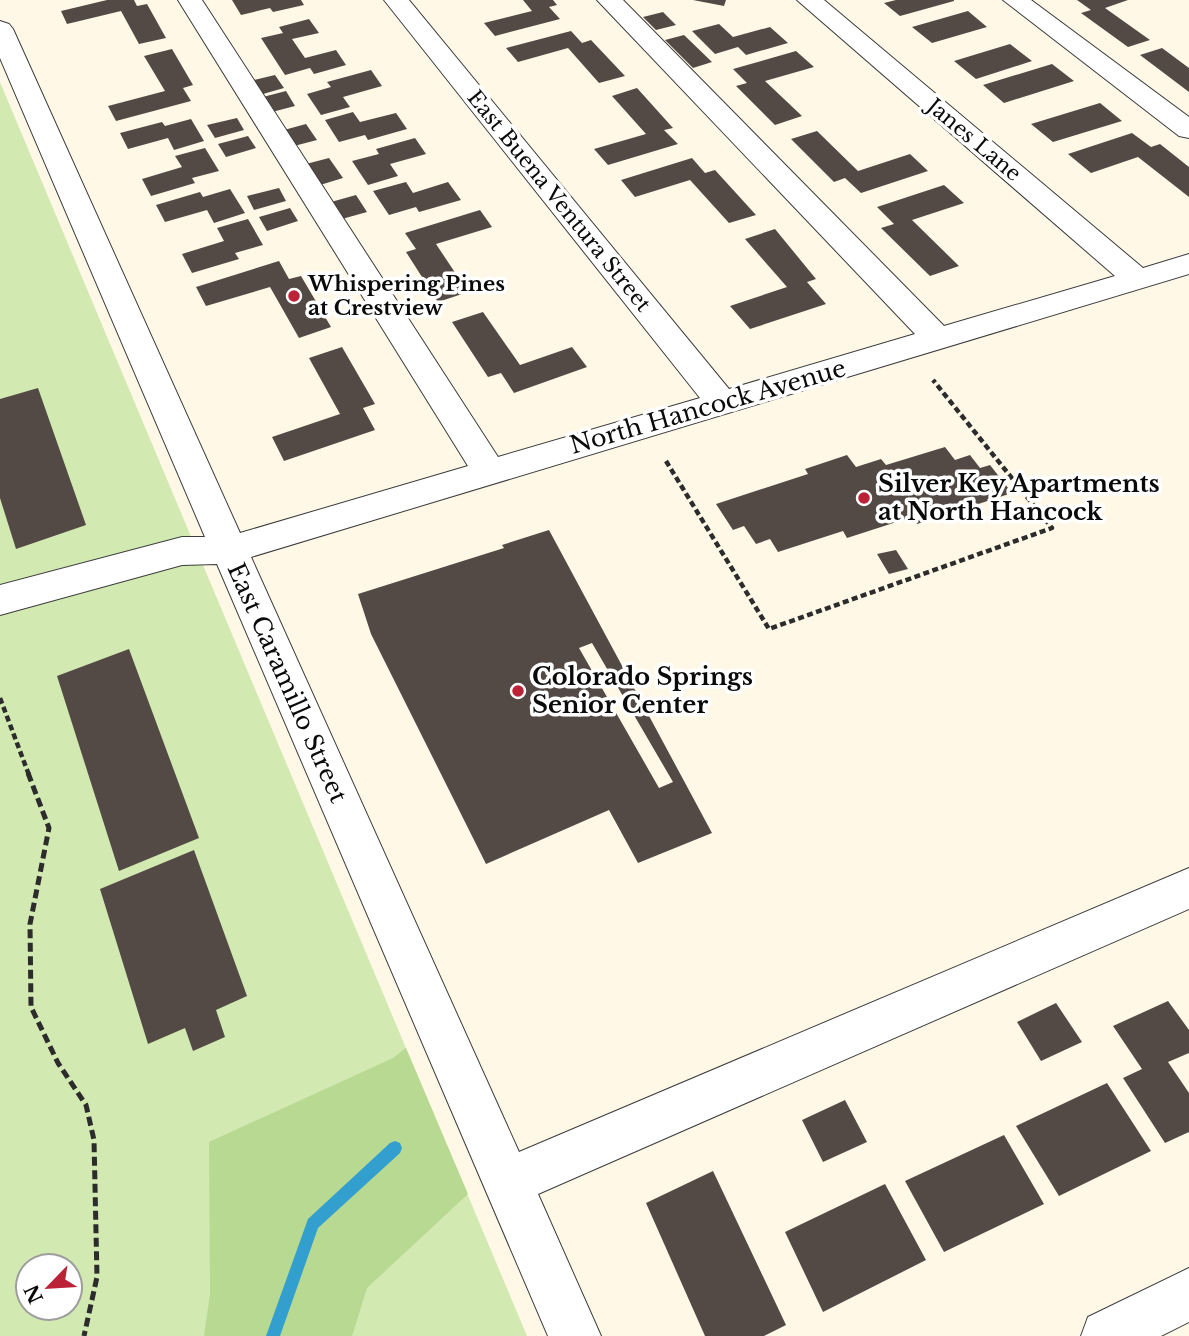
<svg xmlns="http://www.w3.org/2000/svg" width="1189" height="1336" font-family="'Libre Baskerville',serif">
  <style>
    .green { fill: #d3e9b2; fill-rule: evenodd }
    .forest { fill: #b8d991 }
    .lines { fill: none; stroke-linecap: round; stroke-linejoin: round }
    .stream { fill: #329fcf; fill-rule: evenodd }
    .building { fill: #534a46; fill-rule: evenodd }
    .minor-casing { stroke: #3d3d3d; stroke-width: 2 }
    .path-far1 { stroke: #2c2c2c; stroke-width: 4.5; stroke-dasharray: 6 3.5; stroke-linecap: butt }
    .path { stroke: #2c2c2c; stroke-width: 5; stroke-dasharray: 9 4.5; stroke-linecap: butt }
    .minor { fill: #fff; fill-rule: evenodd }
    .poi-dot { fill: #bb2238; stroke: #fff; stroke-width: 2.5 }
    .labels { text-anchor: middle; stroke-width: 7; stroke-linejoin: round; paint-order: stroke }
    .far-street-label { font-size: 21px; fill: #0a0a0a; stroke: #fff }
    .far-poi-label { font-size: 21px; font-weight: bold; fill: #0a0a0a; stroke: #fff; text-anchor: start }
    .street-label { font-size: 24px; fill: #0a0a0a; stroke: #fff }
    .poi-label { font-size: 24px; font-weight: bold; fill: #0a0a0a; stroke: #fff; text-anchor: start }
  </style>
  <rect width="100%" height="100%" fill="#fff8e7"/>
  <path class="green" d="M0 82 527 1336H0ZM28 1266H70V1308H28Z"/>
  <path class="forest" d="M406 1048 468 1194 367 1288 352 1336H204L210 1294 209 1142 393 1058Z"/>
  <g class="lines">
    <path class="stream" d="M395 1141 400 1143 402 1148 400 1153 318 1228 280 1336H266L308 1219 390 1143Z"/>
  </g>
  <path class="building" d="M107 0H134L137 6 147 4 166 38 139 44 121 11 67 24 61 11Z
    M232 0H301L304 5 273 12 270 8 241 15Z
    M523 0H553L557 5 549 7 560 19 495 36 484 23 532 11Z
    M693 0H726L724 6Z
    M896 0H954V1L900 16 884 3Z
    M1077 0H1128L1105 8 1150 40 1128 47 1081 13 1091 10Z
    M968 11 987 27 932 43 912 27Z
    M663 12 676 25 656 30 643 17Z
    M309 19 319 33 292 39 305 58 336 50 346 65 314 74 310 68 285 75 261 38 283 33 279 27Z
    M719 24 733 37 770 27 788 43 746 55 738 47 715 54 692 31Z
    M571 31 582 43 591 40 625 76 599 83 568 48 518 62 506 48Z
    M684 35 712 62 693 68 665 40Z
    M1010 44 1032 61 976 79 954 61Z
    M1162 48 1189 68V92L1140 55Z
    M172 49 193 85 183 88 191 101 116 121 108 106 165 91 144 56Z
    M796 51 814 67 765 81 802 116 775 125 736 86 747 83 733 69Z
    M1052 64 1074 81 1004 103 983 85Z
    M371 70 382 86 343 97 350 107 321 115 307 94 331 87 327 82Z
    M275 75 284 88 263 94 254 80Z
    M637 88 673 128 664 130 678 144 608 165 594 149 646 134 612 96Z
    M286 91 295 106 272 112 263 97Z
    M1100 103 1122 121 1053 142 1031 124Z
    M353 112 360 122 396 113 407 129 368 140 365 135 339 142 325 120Z
    M237 118 244 130 215 138 207 125Z
    M191 119 204 141 174 150 168 138 128 149 120 133 162 122 165 126Z
    M306 124 317 140 294 146 284 130Z
    M817 131 858 171 910 154 928 171 861 193 845 178 834 182 791 139Z
    M1132 133 1151 147 1160 144 1189 167V197L1138 157 1091 173 1068 154Z
    M248 136 256 148 226 157 218 144Z
    M415 138 426 154 390 164 398 176 368 185 352 161 379 154 376 149Z
    M205 148 219 171 192 178 195 183 151 196 142 179 182 167 175 156Z
    M329 158 343 178 320 185 306 164Z
    M692 158 705 173 715 170 756 215 729 223 690 180 635 197 621 180Z
    M406 182 413 193 448 182 461 200 419 212 416 207 389 215 373 191Z
    M944 185 964 203 912 220 959 266 930 276 881 228 894 224 877 207Z
    M279 188 286 201 254 210 247 196Z
    M230 189 245 213 214 223 207 210 165 222 156 205 200 192 203 197Z
    M356 195 367 212 342 219 331 202Z
    M290 208 298 221 267 231 259 217Z
    M480 210 492 227 436 244 468 292 438 302 406 252 416 249 405 233Z
    M248 219 263 245 235 253 239 259 192 273 182 254 224 241 217 228Z
    M775 229 816 279 807 282 826 304 750 329 730 306 787 287 745 239Z
    M279 261 289 279 301 276 331 327 299 338 270 287 206 306 196 287Z
    M483 312 520 365 572 347 587 367 514 393 501 373 488 377 452 322Z
    M342 347 375 404 363 408 375 430 284 461 272 437 340 414 309 358Z
    M38 388 86 525 16 549 0 498V399Z
    M945 447 955 460 970 455 980 468 990 465 1012 493 917 524 912 517 847 538 843 531 778 552 770 539 756 544 744 526 733 530 716 504 808 474 805 469 847 455 856 467 881 459 886 465Z
    M549 530 712 833 638 863 609 810 486 864 371 634 358 594 504 548 502 545ZM592 643 673 782 659 788 579 648Z
    M896 550 908 569 889 574 877 554Z
    M129 649 199 838 119 871 57 676Z
    M194 850 247 996 216 1010 225 1037 193 1051 185 1028 148 1044 100 889Z
    M1168 1001 1189 1030V1053L1168 1062 1189 1093V1132L1165 1143 1123 1078 1142 1069 1113 1026Z
    M1056 1003 1082 1042 1041 1061 1017 1022Z
    M1107 1083 1151 1151 1059 1196 1016 1126Z
    M845 1100 867 1142 823 1162 802 1120Z
    M1004 1135 1044 1204 944 1252 905 1181Z
    M713 1171 786 1325 764 1336H705L646 1203Z
    M885 1184 926 1260 823 1312 785 1232Z"/>
  <g class="lines">
    <g class="minor-casing">
      <path id="minor" d="M178 0H202L498 457 700 398 384 0H409L729 389 915 334 597 0H623L944 326 1115 276 797 0H824L1143 268 1189 254V274L251 557 519 1152 1189 868V909L538 1194 601 1336H548L217 564 182 565 0 615V585L182 537H205L0 58V21L9 24 13 29 240 533 468 466Z
        M1003 0H1031L1189 117V138L1179 136Z
        M1189 1268V1322L1161 1336H1081L1088 1317Z"/>
    </g>
    <path class="path-far1" d="M666 461 769 629 1052 528 933 380
      M0 698 29 775"/>
    <path class="path" d="M28 773 49 828 30 924 31 1007 58 1063 86 1105 94 1140 97 1277 84 1336"/>
    <use href="#minor" class="minor"/>
  </g>
  <g class="poi-dot">
    <circle cx="294" cy="296" r="7"/>
    <circle cx="864" cy="498" r="7"/>
    <circle cx="518" cy="691" r="7"/>
  </g>
  <g class="labels">
    <g class="far-street-label">
      <text transform="translate(974 140) rotate(40)" y="7">Janes Lane</text>
      <text transform="translate(559 201) rotate(51)" y="7">East Buena Ventura Street</text>
    </g>
    <g class="far-poi-label">
      <text x="308" y="291">Whispering Pines<tspan x="308" dy="24">at Crestview</tspan></text>
    </g>
    <g class="street-label">
      <text transform="translate(708 407) rotate(-16)" y="8">North Hancock Avenue</text>
      <text transform="translate(287 683) rotate(66)" y="8">East Caramillo Street</text>
    </g>
    <g class="poi-label">
      <text x="878" y="492">Silver Key Apartments<tspan x="878" dy="28">at North Hancock</tspan></text>
      <text x="532" y="685">Colorado Springs<tspan x="532" dy="28">Senior Center</tspan></text>
    </g>
  </g>
  <g transform="translate(49 1287) rotate(245)"><circle r="33" fill="#ffffff" stroke="#9d9d9d" stroke-width="2"/>
  <path d="M0-5L12 26L0 18L-12 26Z" fill="#bb2238"/>
  <text y="-10" font-size="19" font-weight="bold" text-anchor="middle" fill="#0a0a0a">N</text>
  </g>
</svg>
